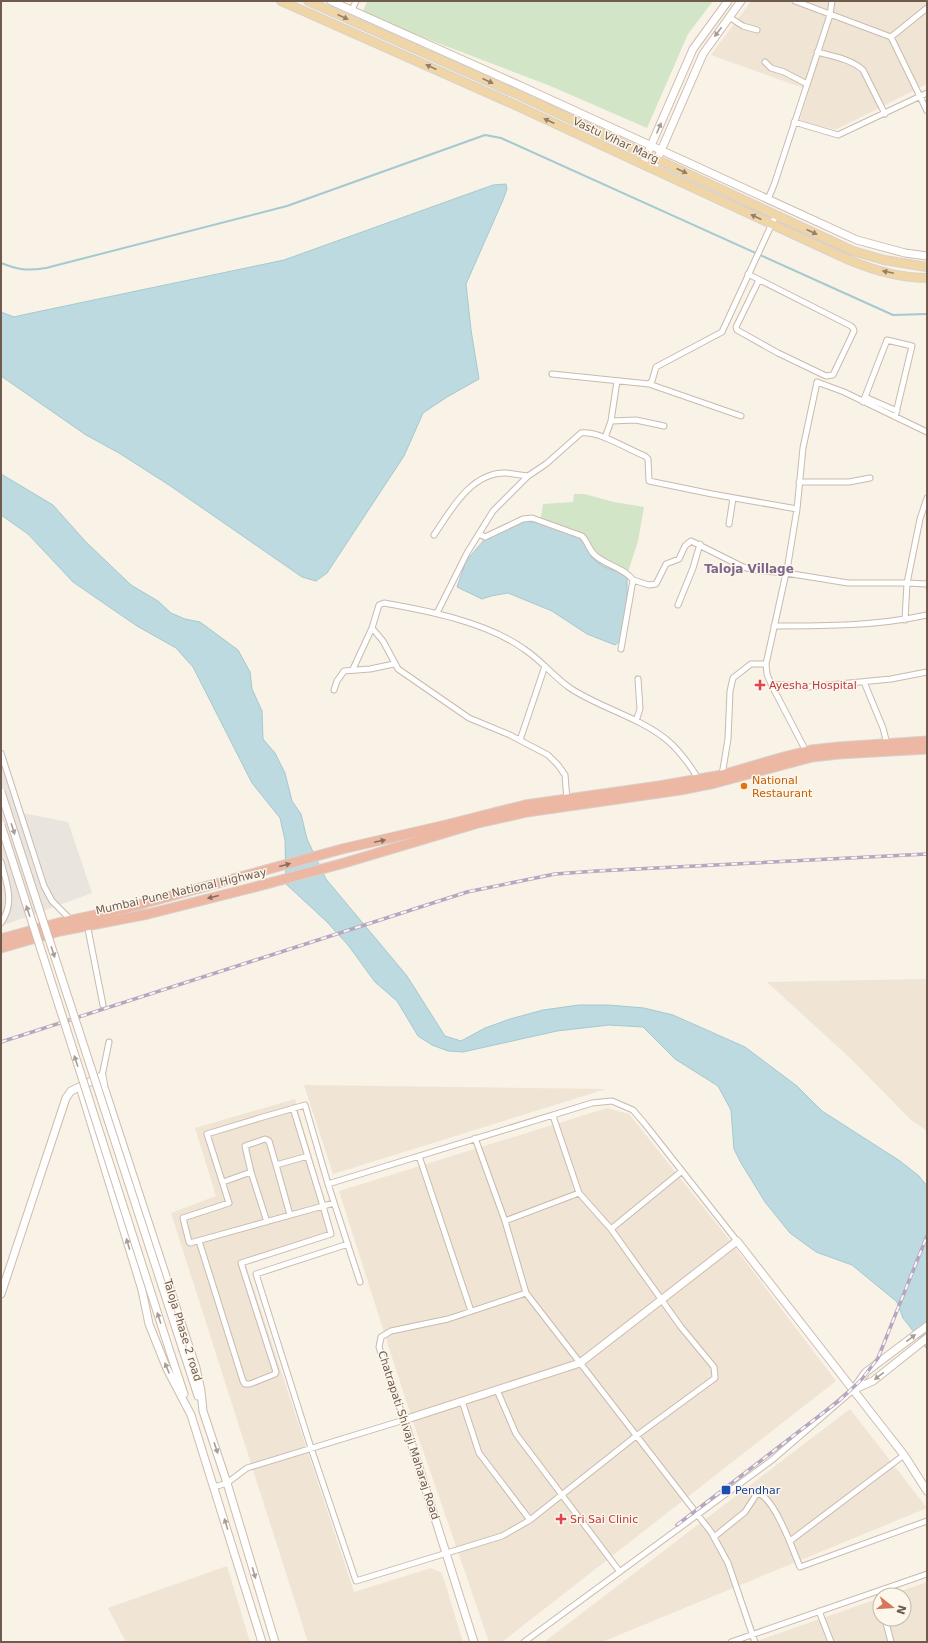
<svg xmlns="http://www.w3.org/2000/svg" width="928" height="1643" font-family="'DejaVu Sans',sans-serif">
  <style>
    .residential { fill: #f0e4d5 }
    .industrial { fill: #eae4df }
    .green { fill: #d2e5c6 }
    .water { fill: #bddae0; stroke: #a4c9d0 }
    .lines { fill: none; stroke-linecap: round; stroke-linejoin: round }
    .stream { stroke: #a4c9d0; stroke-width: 2 }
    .street-casing { stroke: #c9baad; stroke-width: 7 }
    .secondary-casing { stroke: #cebcae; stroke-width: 9 }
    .primary-casing { stroke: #d7d1cd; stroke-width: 10 }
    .highway-casing { stroke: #d7d1cd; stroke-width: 11 }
    .street { stroke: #fff; stroke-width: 5 }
    .secondary { stroke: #fff; stroke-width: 7 }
    .primary { stroke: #f0d5a6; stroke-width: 8 }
    .highway { stroke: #ecb8a4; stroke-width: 9 }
    .rail-casing { stroke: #b5a6c1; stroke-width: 3.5 }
    .rail { stroke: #fcf6eb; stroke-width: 2; stroke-dasharray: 6; stroke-linecap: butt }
    .secondary-bridge-casing { stroke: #cebcae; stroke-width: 9; stroke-linecap: butt }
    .secondary-bridge { stroke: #fff; stroke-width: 7 }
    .oneway { fill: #967f68 }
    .oneway2 { fill: #a99c95 }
    .oneway3 { fill: #886d5f }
    .health-dot { fill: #e0444e; stroke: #fcf6eb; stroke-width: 1.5 }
    .food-dot { fill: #e8710a; stroke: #fcf6eb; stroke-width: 1.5 }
    .transit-dot { fill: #1a4fb4; stroke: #fcf6eb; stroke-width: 1.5 }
    .labels { text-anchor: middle; stroke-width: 3; stroke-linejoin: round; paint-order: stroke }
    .street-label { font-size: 11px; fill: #6f5a4e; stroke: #fcf6eb }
    .health-label { font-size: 11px; fill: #be3a42; stroke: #fcf6eb; text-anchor: start }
    .food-label { font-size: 11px; fill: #c56008; stroke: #fcf6eb; text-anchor: start }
    .transit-label { font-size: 11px; fill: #164399; stroke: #fcf6eb; text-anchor: start }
    .neighbourhood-label { font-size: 12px; font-weight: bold; fill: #7f668b; stroke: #fcf6eb }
  </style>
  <rect width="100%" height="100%" fill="#f9f2e6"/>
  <path class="residential" d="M751 1H927V84L835 130 800 120 809 90 711 55Z
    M927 979V1131L911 1120 850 1058 767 982Z
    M304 1085 606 1089 333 1174Z
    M295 1099 332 1226 329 1237 246 1265 354 1592 431 1568 442 1573 463 1642H308L171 1213 216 1196 195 1128Z
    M607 1108 629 1114 724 1233 836 1381 502 1642H489L406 1401 339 1191Z
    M850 1409 927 1508 602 1642H544Z
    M227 1566 250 1642H126L108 1608Z
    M927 1582V1642H754L880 1598V1619H904V1595H889Z"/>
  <path class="industrial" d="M1 747 22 813 68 822 92 893 1 926Z"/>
  <path class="green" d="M367 1H713L688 34 647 128 548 85 362 14Z
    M574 494H584L614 502 644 507 638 541 627 575 604 567 592 558 580 537 540 523 543 504 573 502Z"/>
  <path class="water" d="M506 184 507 189 503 200 466 284 471 330 479 379 447 397 423 413 404 456 327 573 316 581 302 577 169 485 119 453 86 435 1 376V312L14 317 27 314 284 260 493 185Z
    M1 474 53 505 85 541 131 585 158 601 171 613 185 619 200 622 238 650 250 672 252 689 262 711 263 739 275 753 285 773 292 801 301 814 307 839 326 879 407 976 445 1036 461 1041 485 1028 510 1019 543 1010 579 1005H608L644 1008 673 1015 745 1047 797 1086 822 1111 900 1161 919 1176 927 1186V1349L903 1318 897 1302 852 1265 816 1252 790 1233 765 1202 741 1163 734 1149 731 1110 718 1086 675 1059 643 1027 609 1025 557 1031 463 1052 448 1051 432 1045 418 1036 397 1001 375 982 348 945 327 922 286 884 285 840 280 818 252 783 193 667 176 648 137 626 73 582 28 534 1 515Z
    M524 521 540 523 580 537 592 558 604 567 627 575V597L621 640 615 645 587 634 552 611 508 593 491 596 482 599 457 587 466 561 485 539Z"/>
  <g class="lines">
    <path class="stream" d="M1 263C19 270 27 271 46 268L287 206 485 135 501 138 893 315 927 314"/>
    <g class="street-casing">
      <path id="street" d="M795 1 891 37 927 111
        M352 10 356 1
        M729 17 743 26 757 30
        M891 37 927 8
        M817 52C832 56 851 59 863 70L885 114
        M765 62 771 68 784 72 807 84
        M794 122 838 135 927 93
        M768 199 774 185 830 15 832 1
        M748 274 851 326 853 328 854 331 833 375 826 376 778 353 737 330 736 327 759 280
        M552 374 649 384 652 381 656 367 722 332 776 215
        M649 384 741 416
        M865 397 897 411
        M863 402 887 340 912 346 895 417
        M611 421 636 420 664 426
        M605 438 611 421 617 381
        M799 482H849L870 478
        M729 524 733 498
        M479 534 485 537 523 519 532 518 582 536C588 542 589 551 596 556 608 566 624 568 633 580L621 649
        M434 535C451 510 471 472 506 473 514 474 521 475 528 476
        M633 580 649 585 656 584 666 564 679 559 685 546 691 541 743 567 755 570 786 573 848 583H907L920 519 927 498
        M678 605 693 568 700 544
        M437 613 467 553 493 511 528 476 546 464 581 433C600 431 627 449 645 456L648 459 649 481 712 494 797 509
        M905 620 907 583 927 584
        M774 626C826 626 876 626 927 615
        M353 669 372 628
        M864 682 883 728 887 744
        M771 684 808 687 891 679 927 672
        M334 690 337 681 344 671 370 669 394 664
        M636 721 640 709 638 679
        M520 740 545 666
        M1 753 44 886 52 901 71 920
        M807 753 771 684 767 674 766 664 788 564 797 509 803 448 817 382 844 392 927 432
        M722 775 728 739 730 691 733 678 751 664H766
        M567 800 565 775 558 765 548 755 510 735 469 718 398 669 383 641 372 628 379 605 384 603C429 611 486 622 524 649 541 660 554 677 570 688 600 708 639 717 667 740 680 751 690 765 699 780
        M1 862C7 884 15 903 1 923
        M87 924 103 1005
        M102 1076 109 1042
        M293 1108 323 1206 190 1243 189 1242 183 1218 229 1203 207 1134 263 1117 305 1105 328 1184 360 1282
        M475 1138 505 1221 526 1293 711 1532 728 1563 755 1642
        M419 1156 471 1311
        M251 1172 267 1222
        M223 1182 251 1172 245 1146 265 1139 269 1141 276 1165
        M328 1184 592 1103 612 1101 633 1110 645 1124 737 1241
        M290 1215 276 1165 308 1156
        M505 1221 579 1193
        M611 1229 682 1171
        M199 1241 243 1381 245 1384H250L275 1374 276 1372 241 1263 331 1234 323 1206 334 1203
        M348 1244 256 1274 311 1448 356 1581 502 1536 530 1520 636 1436 715 1378 714 1367 681 1327 611 1229 579 1193 553 1116
        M497 1390 516 1434 620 1572
        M462 1401 479 1453 530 1520
        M214 1487 227 1483 247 1468 404 1420 379 1347 381 1337 391 1331 448 1319 526 1293
        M714 1537 745 1512 756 1495 760 1494C776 1502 793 1550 800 1567L927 1521
        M790 1541 904 1455
        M819 1611 831 1642
        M885 1619 891 1642
        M524 1642 772 1460 853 1390
        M731 1642 927 1574"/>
    </g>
    <g class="secondary-casing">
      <path id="secondary" d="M331 1 523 87 857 240 905 253 927 256
        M643 164 693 49 728 1
        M653 169 703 54 741 1
        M80 1087 142 1290 149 1324 167 1369 191 1415 262 1642
        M1 1294 66 1098 71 1091 102 1076 104 1087 196 1368 201 1391 203 1411 227 1483 275 1642
        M183 1350 198 1396
        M171 1355 184 1394
        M855 1389 873 1381 927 1338
        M853 1390 866 1372 927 1326
        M474 1642 404 1420 580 1363 737 1241 904 1455 927 1491"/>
    </g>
    <g class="primary-casing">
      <path id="primary" d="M281 1 515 105 849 260C873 270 901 278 927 278
        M308 1 519 95 853 251 884 260 927 267"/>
    </g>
    <g class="highway-casing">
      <path id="highway" d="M1 939 58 923 127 908 342 849 446 825 525 805 659 786 722 775 780 758 811 750 838 747 927 741
        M1 948 60 931 148 914 251 888 344 863 478 823 527 812 680 790 715 783 812 757 839 754 927 749"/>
    </g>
    <use href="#street" class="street"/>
    <use href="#secondary" class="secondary"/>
    <use href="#primary" class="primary"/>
    <use href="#highway" class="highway"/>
    <g class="rail-casing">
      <path id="rail" d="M1 1042 467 892 555 874 597 871 927 854
        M677 1525 840 1400 862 1379 878 1358 927 1236"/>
    </g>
    <use href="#rail" class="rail"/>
    <g class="secondary-bridge-casing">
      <path id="secondary-bridge" d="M1 792 183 1350
        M1 825 171 1355"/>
    </g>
    <use href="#secondary-bridge" class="secondary-bridge"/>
  </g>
  <defs><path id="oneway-solid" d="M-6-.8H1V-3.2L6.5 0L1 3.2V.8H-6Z"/></defs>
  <g class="oneway">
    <use href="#oneway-solid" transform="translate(343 17) rotate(24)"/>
    <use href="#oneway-solid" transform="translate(431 67) rotate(-156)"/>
    <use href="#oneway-solid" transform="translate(488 81) rotate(24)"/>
    <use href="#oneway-solid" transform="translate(549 121) rotate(-155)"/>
    <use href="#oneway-solid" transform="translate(682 171) rotate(25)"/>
    <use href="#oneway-solid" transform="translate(756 217) rotate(-155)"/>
    <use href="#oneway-solid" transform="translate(812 232) rotate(25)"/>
    <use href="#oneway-solid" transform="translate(888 272) rotate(-168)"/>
  </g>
  <g class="oneway2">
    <use href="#oneway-solid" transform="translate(718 32) rotate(127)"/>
    <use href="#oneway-solid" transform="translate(659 128) rotate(-67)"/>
    <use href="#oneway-solid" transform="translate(13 829) rotate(72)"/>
    <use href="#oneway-solid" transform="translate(28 911) rotate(-108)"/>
    <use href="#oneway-solid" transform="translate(53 952) rotate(72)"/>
    <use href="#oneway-solid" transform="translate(76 1061) rotate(-108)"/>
    <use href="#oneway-solid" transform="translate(128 1244) rotate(-107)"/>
    <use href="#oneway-solid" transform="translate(159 1318) rotate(-108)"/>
    <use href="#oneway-solid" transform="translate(911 1338) rotate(-38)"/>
    <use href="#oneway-solid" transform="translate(167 1368) rotate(-113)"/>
    <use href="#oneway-solid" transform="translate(879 1376) rotate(143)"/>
    <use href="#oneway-solid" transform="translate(216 1448) rotate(71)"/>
    <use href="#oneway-solid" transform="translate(226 1524) rotate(-107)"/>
    <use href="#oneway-solid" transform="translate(254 1573) rotate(74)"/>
  </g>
  <g class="oneway3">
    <use href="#oneway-solid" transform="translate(380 841) rotate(-12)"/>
    <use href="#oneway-solid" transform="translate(285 865) rotate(-15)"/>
    <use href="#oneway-solid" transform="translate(213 897) rotate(166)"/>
  </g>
  <g class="health-dot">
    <path d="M758 679h4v4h4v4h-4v4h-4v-4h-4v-4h4z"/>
    <path d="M559 1513h4v4h4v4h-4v4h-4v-4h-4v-4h4z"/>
  </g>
  <circle class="food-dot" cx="744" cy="786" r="4"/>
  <rect class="transit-dot" x="721" y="1485" width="10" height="10" rx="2"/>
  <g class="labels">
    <g class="street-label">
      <text transform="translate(616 140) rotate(25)" y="4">Vastu Vihar Marg</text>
      <text transform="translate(181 891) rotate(-13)" y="4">Mumbai Pune National Highway</text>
      <text transform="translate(183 1330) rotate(73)" y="4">Taloja Phase 2 road</text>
      <text transform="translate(409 1435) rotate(72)" y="4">Chatrapati Shivaji Maharaj Road</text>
    </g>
    <g class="health-label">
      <text x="769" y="689">Ayesha Hospital</text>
      <text x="570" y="1523">Sri Sai Clinic</text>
    </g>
    <g class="food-label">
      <text x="752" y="784">National<tspan x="752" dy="13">Restaurant</tspan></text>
    </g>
    <g class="transit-label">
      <text x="735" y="1494">Pendhar</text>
    </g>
    <g class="neighbourhood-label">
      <text x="749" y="573">Taloja Village</text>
    </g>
  </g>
  <rect width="928" height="1643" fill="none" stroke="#6f5a4e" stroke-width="4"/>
  <g transform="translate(892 1607) rotate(107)"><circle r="19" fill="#fcf6eb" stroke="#c4b8ac"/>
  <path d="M0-3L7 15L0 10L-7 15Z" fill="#d4775a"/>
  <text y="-6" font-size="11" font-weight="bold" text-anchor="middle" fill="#6f5a4e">N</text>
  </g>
</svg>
